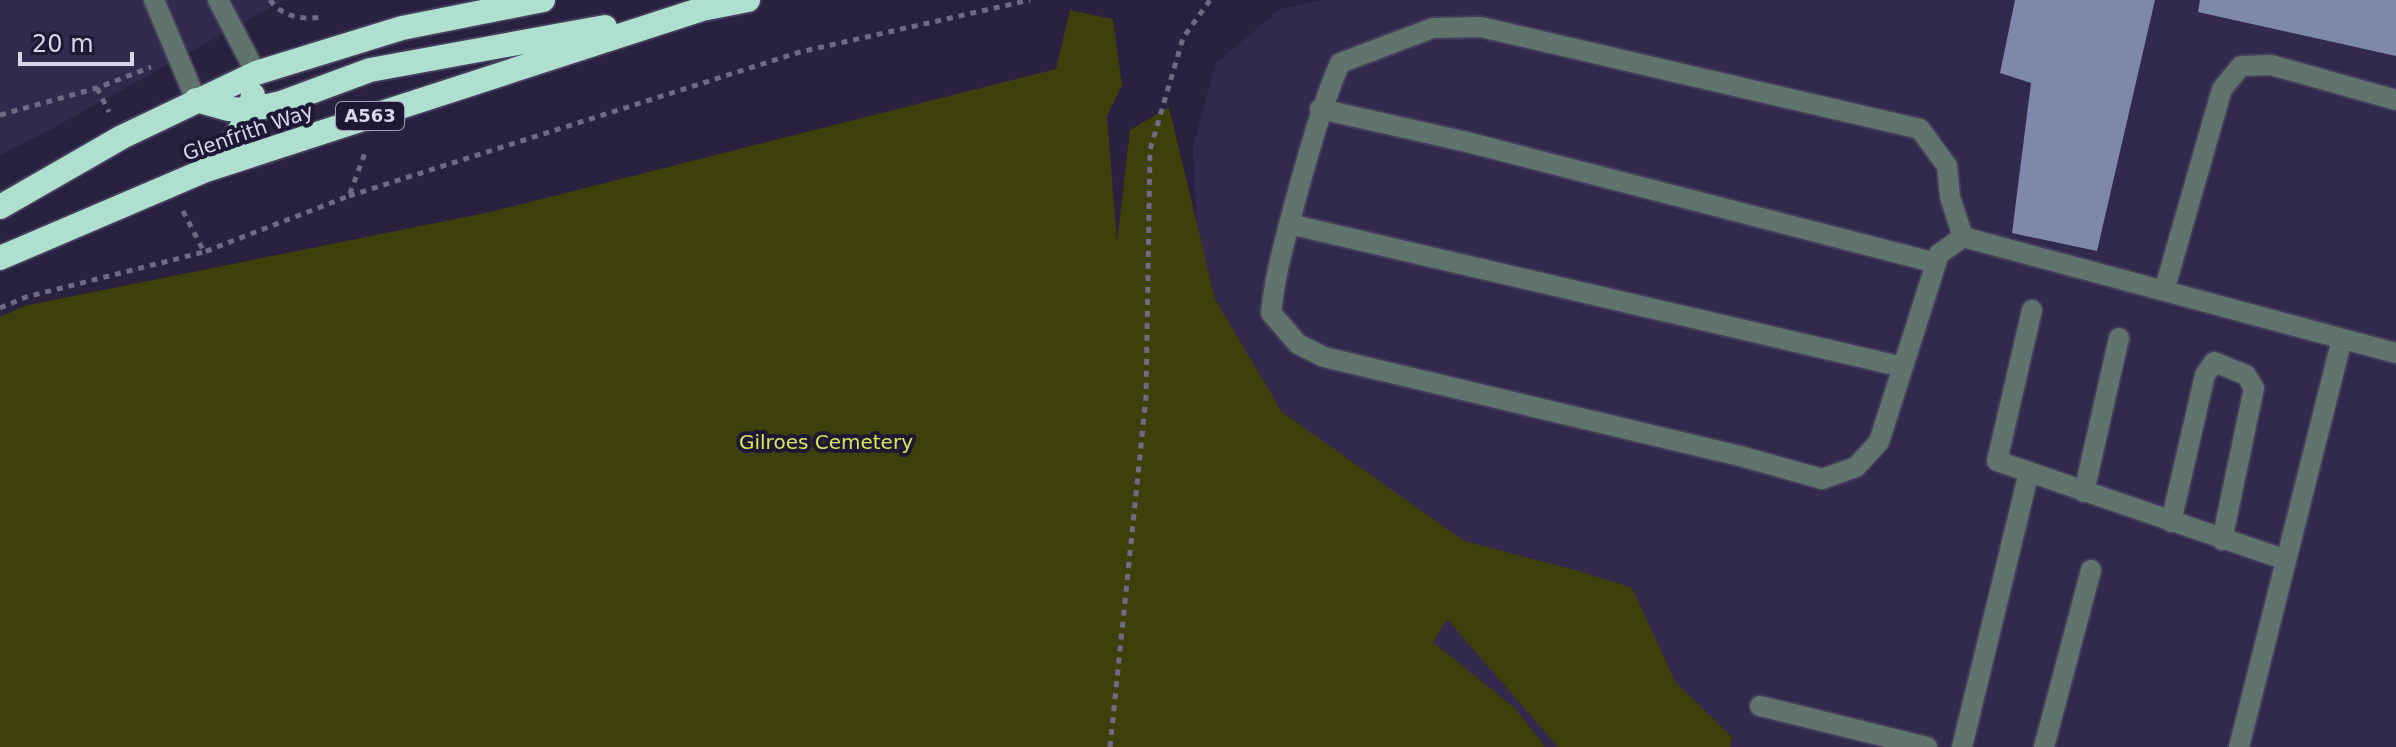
<svg xmlns="http://www.w3.org/2000/svg" width="2396" height="747" font-family="'DejaVu Sans',sans-serif">
  <style>
    .built { fill: #312a4d }
    .green { fill: #3d400a }
    .building { fill: #7e88ab }
    .lines { fill: none; stroke-linecap: round; stroke-linejoin: round }
    .minor-casing { stroke: #443e5a; stroke-width: 24 }
    .highway-casing { stroke: #443e5a; stroke-width: 28 }
    .path { stroke: #706b85; stroke-width: 5; stroke-dasharray: 6 6; stroke-linecap: butt }
    .minor { stroke: #60736d; stroke-width: 20 }
    .highway { stroke: #afdfcf; stroke-width: 24 }
    .labels { text-anchor: middle; stroke-width: 8; stroke-linejoin: round; paint-order: stroke }
    .shield { fill: #1f1834; stroke: #a19db3; stroke-width: 2 }
    .shield-label { font-size: 18px; font-weight: bold; fill: #d9d6ea }
    .street-label { font-size: 20px; fill: #d9d6ea; stroke: #1f1834 }
    .park-label { font-size: 20px; fill: #dce557; stroke: #1f1834 }
  </style>
  <rect width="100%" height="100%" fill="#28213f"/>
  <path class="built" d="M0 0H284L50 130 0 155Z
    M1323 0H2396V747H1545L1516 709 1209 461 1193 147 1216 63 1280 9Z"/>
  <path class="green" d="M1070 10 1113 19 1122 85 1107 116 1117 242 1130 130 1169 107 1215 299 1282 412 1464 541 1579 571 1632 588 1676 683 1732 737 1730 747H1558L1447 619 1433 642 1516 709 1545 747H0V317L24 306 490 212 1056 69Z"/>
  <path class="building" d="M2015 0H2155L2097 251 2012 233 2031 83 2000 73Z
    M2200 0H2396V56L2198 12Z"/>
  <g class="lines">
    <g class="minor-casing">
      <path id="minor" d="M154 0 196 100
        M218 0 256 73
        M1320 109 1467 142 1936 263
        M1289 224 1903 367
        M1963 237 1950 197 1947 166 1920 129 1481 27 1433 28 1340 63C1321 107 1309 152 1296 198 1286 237 1275 273 1271 313L1298 344 1324 357 1740 456 1822 479 1856 467 1879 442 1939 254 1963 237 2396 353
        M2164 291 2222 89 2241 66 2271 65 2396 100
        M2029 472 2286 560
        M2084 492 2119 338
        M2171 522 2205 375 2214 362 2246 375 2254 388 2222 540
        M1760 706 1927 747
        M1962 747 2029 472 1997 461 2032 310
        M2044 747 2091 570
        M2239 747 2342 339"/>
    </g>
    <g class="highway-casing">
      <path id="highway" d="M196 100 228 109 250 110 281 103 370 70 605 27
        M209 167C230 144 248 127 253 95
        M0 207 122 137 256 73 402 28 543 0
        M0 258 206 170 702 9 748 0"/>
    </g>
    <path class="path" d="M270 0C282 17 303 20 322 17
      M97 88 109 112
      M0 115 97 88 151 67
      M349 196 800 52 1030 0
      M183 211 204 252 349 196 366 150
      M0 308 26 297 204 252
      M1110 747 1146 397 1150 150 1183 38 1210 0"/>
    <use href="#minor" class="minor"/>
    <use href="#highway" class="highway"/>
  </g>
  <g class="labels">
    <rect class="shield" x="336" y="102" width="68" height="28" rx="6"/>
    <g class="shield-label">
      <text x="370" y="122">A563</text>
    </g>
    <g class="street-label">
      <text transform="translate(248 132) rotate(-19)" y="7">Glenfrith Way</text>
    </g>
    <g class="park-label">
      <text x="826" y="449">Gilroes Cemetery</text>
    </g>
  </g>
  <path d="M20 52v12h112v-12" fill="none" stroke="#d9d6ea" stroke-width="4"/>
  <text x="32" y="52" font-size="24" fill="#d9d6ea" stroke="#1f1834" stroke-width="6" paint-order="stroke">20 m</text>
</svg>
